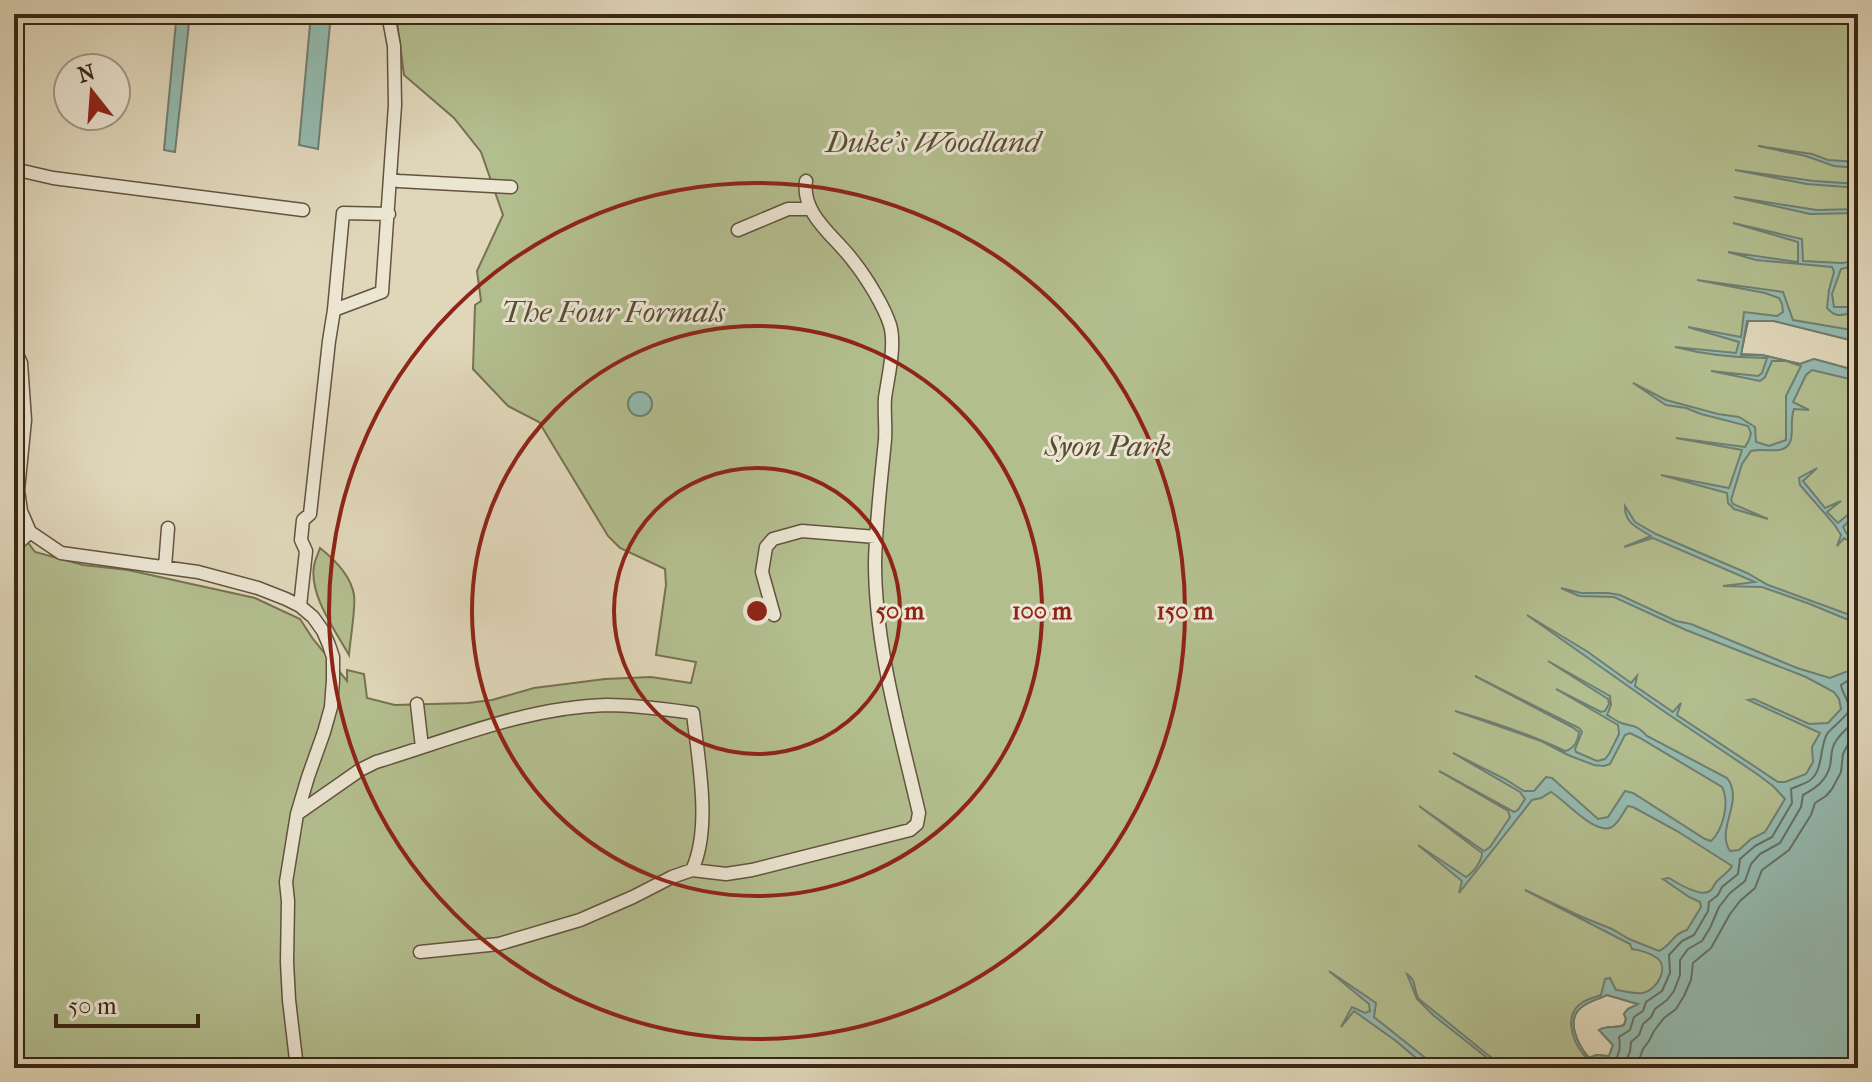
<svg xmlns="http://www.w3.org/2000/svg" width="1872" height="1082" font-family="'IM FELL French Canon',serif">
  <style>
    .green { fill: #b3be8f; stroke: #767252; stroke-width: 2; fill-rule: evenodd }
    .water { fill: #94baaf; stroke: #707f72; stroke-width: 2; fill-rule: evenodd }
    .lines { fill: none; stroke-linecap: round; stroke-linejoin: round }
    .shore { stroke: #667062; stroke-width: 2 }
    .service-casing { stroke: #63533f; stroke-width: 15 }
    .service { stroke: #ebe5d2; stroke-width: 12 }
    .ring { fill: none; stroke: #8f2418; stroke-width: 4 }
    .labels { text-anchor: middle; stroke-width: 6; stroke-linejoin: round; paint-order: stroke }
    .park-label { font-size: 30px; font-style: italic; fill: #584d34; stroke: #ebe5d2 }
    .centre { fill: #8f2418; stroke: #ebe5d2; stroke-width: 4 }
    .ring-label { font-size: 24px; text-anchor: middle; font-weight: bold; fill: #8f2418; stroke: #ebe5d2; stroke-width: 6; stroke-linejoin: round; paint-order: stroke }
  </style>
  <rect width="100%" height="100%" fill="#e0d7ba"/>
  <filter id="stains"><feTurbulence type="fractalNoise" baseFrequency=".0025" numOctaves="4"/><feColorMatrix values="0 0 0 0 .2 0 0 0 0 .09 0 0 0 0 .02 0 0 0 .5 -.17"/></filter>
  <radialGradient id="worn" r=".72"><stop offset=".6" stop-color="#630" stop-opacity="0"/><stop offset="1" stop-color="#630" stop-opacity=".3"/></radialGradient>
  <path class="green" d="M396 14H1858V342L1774 321H1748L1741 354 1762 355 1800 364 1814 359 1858 371V818L1718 1068H14V518L15 525 35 552 83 565 128 570 255 598 300 619 313 639 347 681V670L364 674 367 698 395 705 468 703 492 700 534 688 605 679 651 677 691 683 696 662 656 655 666 585 665 569 620 548 608 536 539 422 508 406 473 369 475 305 481 301 477 271 503 215 481 152 454 118 404 75ZM1607 995 1638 1004 1628 1009 1624 1014 1626 1019 1624 1025C1615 1029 1608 1025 1599 1030L1613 1045 1609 1056 1596 1055 1589 1058C1578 1045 1564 1019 1583 1006 1590 1001 1599 998 1607 995Z
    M320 548C334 559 351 576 354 595 356 608 350 640 349 655 335 630 309 595 314 566 315 560 318 554 320 548Z"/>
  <path class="water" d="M311 14H331L318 149 299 145Z
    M176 22 189 23 175 152 164 150Z
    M1758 146 1812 154 1828 160 1858 162V168L1834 166 1806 156Z
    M1735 170 1814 181 1858 184V188L1807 184Z
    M1734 197 1817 210 1858 209V213L1810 214Z
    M1733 223 1802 239 1803 261 1841 263 1858 261V265L1841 269 1832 294 1834 307H1858V313C1843 312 1839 321 1827 308L1829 290 1834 272 1832 267 1756 260 1728 252 1798 262V242Z
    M1697 280 1783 292 1793 320 1858 331V342L1774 321H1747L1741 355H1762L1800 364 1814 359 1858 371V381L1812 370 1806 375 1793 402 1809 410 1794 409C1788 423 1799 447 1779 450 1769 451 1760 449 1751 451L1742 464 1731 500 1733 504 1768 519 1734 509 1728 503 1727 493 1661 475 1729 488 1742 450 1676 438 1745 447 1749 440 1751 433 1748 426 1701 414 1686 408 1666 405 1633 383 1666 400 1718 414 1739 417 1755 427 1756 442 1769 446 1786 440V396L1801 366 1786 361H1772L1765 377 1760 381 1711 371 1758 376 1762 373 1767 358C1736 358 1706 355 1675 347L1736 353 1739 342 1688 327 1741 337 1744 312 1777 316 1783 312 1782 304 1779 298 1765 293Z
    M628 404a12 12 0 1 1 24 0a12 12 0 1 1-24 0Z
    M1817 468 1803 481 1825 508 1841 501 1827 512 1838 523 1858 506V512L1843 527 1847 534 1858 541V547L1844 538 1837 546 1841 535 1834 524 1800 485 1799 478Z
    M1625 506 1635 522 1656 534 1747 573 1768 585 1858 618V624L1810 604 1762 587 1723 586 1755 582 1653 538 1624 547 1651 536C1638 528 1624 523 1625 506Z
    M1561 588 1581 593H1608L1620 595 1676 621 1691 624 1797 668 1830 678 1851 670 1858 660V1068H1596C1592 1061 1588 1060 1583 1054 1572 1040 1563 1014 1583 1002 1588 999 1595 997 1601 995L1605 979 1610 978 1616 990C1625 991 1634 994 1643 993 1656 991 1670 968 1657 958 1650 953 1639 950 1632 949L1630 944 1525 890 1582 917 1612 929 1629 939 1659 951C1673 944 1671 935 1687 930L1701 907 1700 902 1689 897 1663 879 1669 878C1677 883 1703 899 1711 890 1714 887 1715 882 1718 880 1724 874 1728 873 1732 866L1677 831 1633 807 1628 806C1623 812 1619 823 1612 827 1595 836 1565 800 1551 792L1541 798 1532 800 1459 893 1462 881 1418 845 1466 877C1473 873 1482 861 1482 853L1419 806 1484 851 1490 847 1510 817 1508 811 1439 771 1514 812 1518 810 1525 799 1520 792 1453 753 1505 779 1524 791H1534L1546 777 1552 778 1598 819 1608 817 1625 791 1633 793 1705 839 1711 841C1723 830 1730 803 1722 787L1640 738 1630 733 1625 735 1610 764 1604 766 1594 765 1568 755 1541 741 1455 711C1493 722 1530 734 1565 751 1574 749 1578 740 1579 732L1572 727 1475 676 1579 728 1582 732 1575 749 1576 752 1597 761 1605 759 1609 754 1619 734 1618 725 1556 689 1601 712 1605 711 1609 704 1608 699 1548 661 1610 696 1611 705 1607 715C1611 717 1615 720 1619 722 1632 728 1634 722 1647 736L1727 778C1745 801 1715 829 1730 851L1739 850 1751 839 1765 832 1785 799 1773 786 1757 774 1662 710 1527 615 1588 652 1631 683 1637 676 1635 686 1673 712 1681 703 1677 715 1778 782H1785L1806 774 1813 762 1812 747 1820 733 1748 700 1754 699 1809 724 1828 723 1841 709 1839 699 1834 692 1806 677 1686 630 1614 597 1579 596ZM1607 995 1638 1004 1628 1009 1624 1014 1626 1019 1624 1025C1615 1029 1608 1025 1599 1030L1613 1045 1609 1056 1596 1055 1589 1058C1578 1045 1564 1019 1583 1006 1590 1001 1599 999 1607 995Z
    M1329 971 1376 1003 1374 1017 1438 1068H1428L1396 1041 1354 1011 1341 1027 1352 1007 1365 1013 1370 1011 1369 1004Z
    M1407 974C1417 980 1413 990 1419 999L1488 1055 1508 1068H1500L1433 1015 1417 999Z"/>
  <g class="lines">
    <path class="shore" d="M1603 1068 1605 1065C1619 1062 1621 1049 1619 1037L1630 1030 1634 1017 1643 1011 1646 1002 1662 991 1670 973 1669 955 1682 941 1694 935 1708 911 1709 902 1718 895 1722 887 1738 874 1740 859 1755 846 1772 837 1792 803 1791 789C1797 786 1804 784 1809 781 1824 771 1819 748 1827 734 1831 728 1842 721 1849 711 1850 700 1842 694 1841 685L1858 674
      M1622 1068 1630 1052 1631 1042 1639 1035 1643 1024 1651 1017 1655 1009 1667 1000 1674 991 1680 975V960L1688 949 1702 941 1710 928 1719 907 1730 893 1745 881 1751 864 1760 854 1780 843 1801 807 1803 795C1816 788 1826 781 1830 766 1832 757 1830 749 1836 741 1842 731 1852 726 1858 715
      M1636 1068 1643 1049 1649 1041 1654 1031 1664 1018 1676 1009 1684 996 1691 980 1693 963 1711 948 1730 914 1740 901 1755 888 1762 870 1789 850 1811 815 1815 803 1826 796 1832 789 1841 772 1843 754 1847 746 1858 736"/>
    <g class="service-casing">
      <path id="service" d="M14 169 53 178 303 210
        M390 178 398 181 511 187
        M738 230 788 209H810
        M334 310 343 213 389 214
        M14 348 21 363 25 420 18 490 21 511 30 532 61 553 198 572 258 588 286 599 300 606 313 617 323 631 329 645 333 657V680L331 707 324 732 308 777 297 814 286 882 288 901 287 962 289 1000 297 1068
        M14 547 30 532
        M165 567 168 528
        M300 606 306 551 301 540 303 520 310 514 329 341 334 310 382 292 395 105 394 46 388 14
        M774 615 762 572 766 547 773 539 802 531 876 537
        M417 704 422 747
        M297 814 360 770 376 762C452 739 527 707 607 705 636 705 664 709 693 713 698 759 712 828 692 870L672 877 633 897 580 920 499 944 420 952
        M692 870 726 874 752 870 910 830 917 824 919 813C900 731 875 647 875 562 876 521 881 481 885 440 886 426 884 412 885 398 888 377 896 345 890 325 884 306 866 277 854 262 836 237 801 215 806 181"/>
    </g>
    <use href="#service" class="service"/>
  </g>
  <g class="ring">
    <circle cx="757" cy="611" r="143"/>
    <circle cx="757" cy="611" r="285"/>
    <circle cx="757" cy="611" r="428"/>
  </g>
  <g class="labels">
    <g class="park-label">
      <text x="933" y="152">Duke's Woodland</text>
      <text x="613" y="322">The Four Formals</text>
      <text x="1108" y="456">Syon Park</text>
    </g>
  </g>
  <circle cx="757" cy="611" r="12" class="centre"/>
  <g class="ring-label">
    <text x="900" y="619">50 m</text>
    <text x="1042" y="619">100 m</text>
    <text x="1185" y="619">150 m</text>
  </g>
  <rect width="1872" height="1082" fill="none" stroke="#e0d7ba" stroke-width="48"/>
  <rect x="16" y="16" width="1840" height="1050" fill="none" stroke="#392716" stroke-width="4"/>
  <rect x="24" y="24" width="1824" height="1034" fill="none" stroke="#392716" stroke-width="2"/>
  <g transform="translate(92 92) rotate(343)"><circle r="38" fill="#ebe5d2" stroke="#a49987" stroke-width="2"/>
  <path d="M0-6L14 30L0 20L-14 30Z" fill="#8f2418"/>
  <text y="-12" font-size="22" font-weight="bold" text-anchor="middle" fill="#392716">N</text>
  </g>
  <path d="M56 1014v12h142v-12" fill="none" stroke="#392716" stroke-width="4"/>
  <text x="68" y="1014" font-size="24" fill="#392716" stroke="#ebe5d2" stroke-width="6" paint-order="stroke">50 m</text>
  <rect width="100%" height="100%" filter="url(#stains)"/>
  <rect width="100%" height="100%" fill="url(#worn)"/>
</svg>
